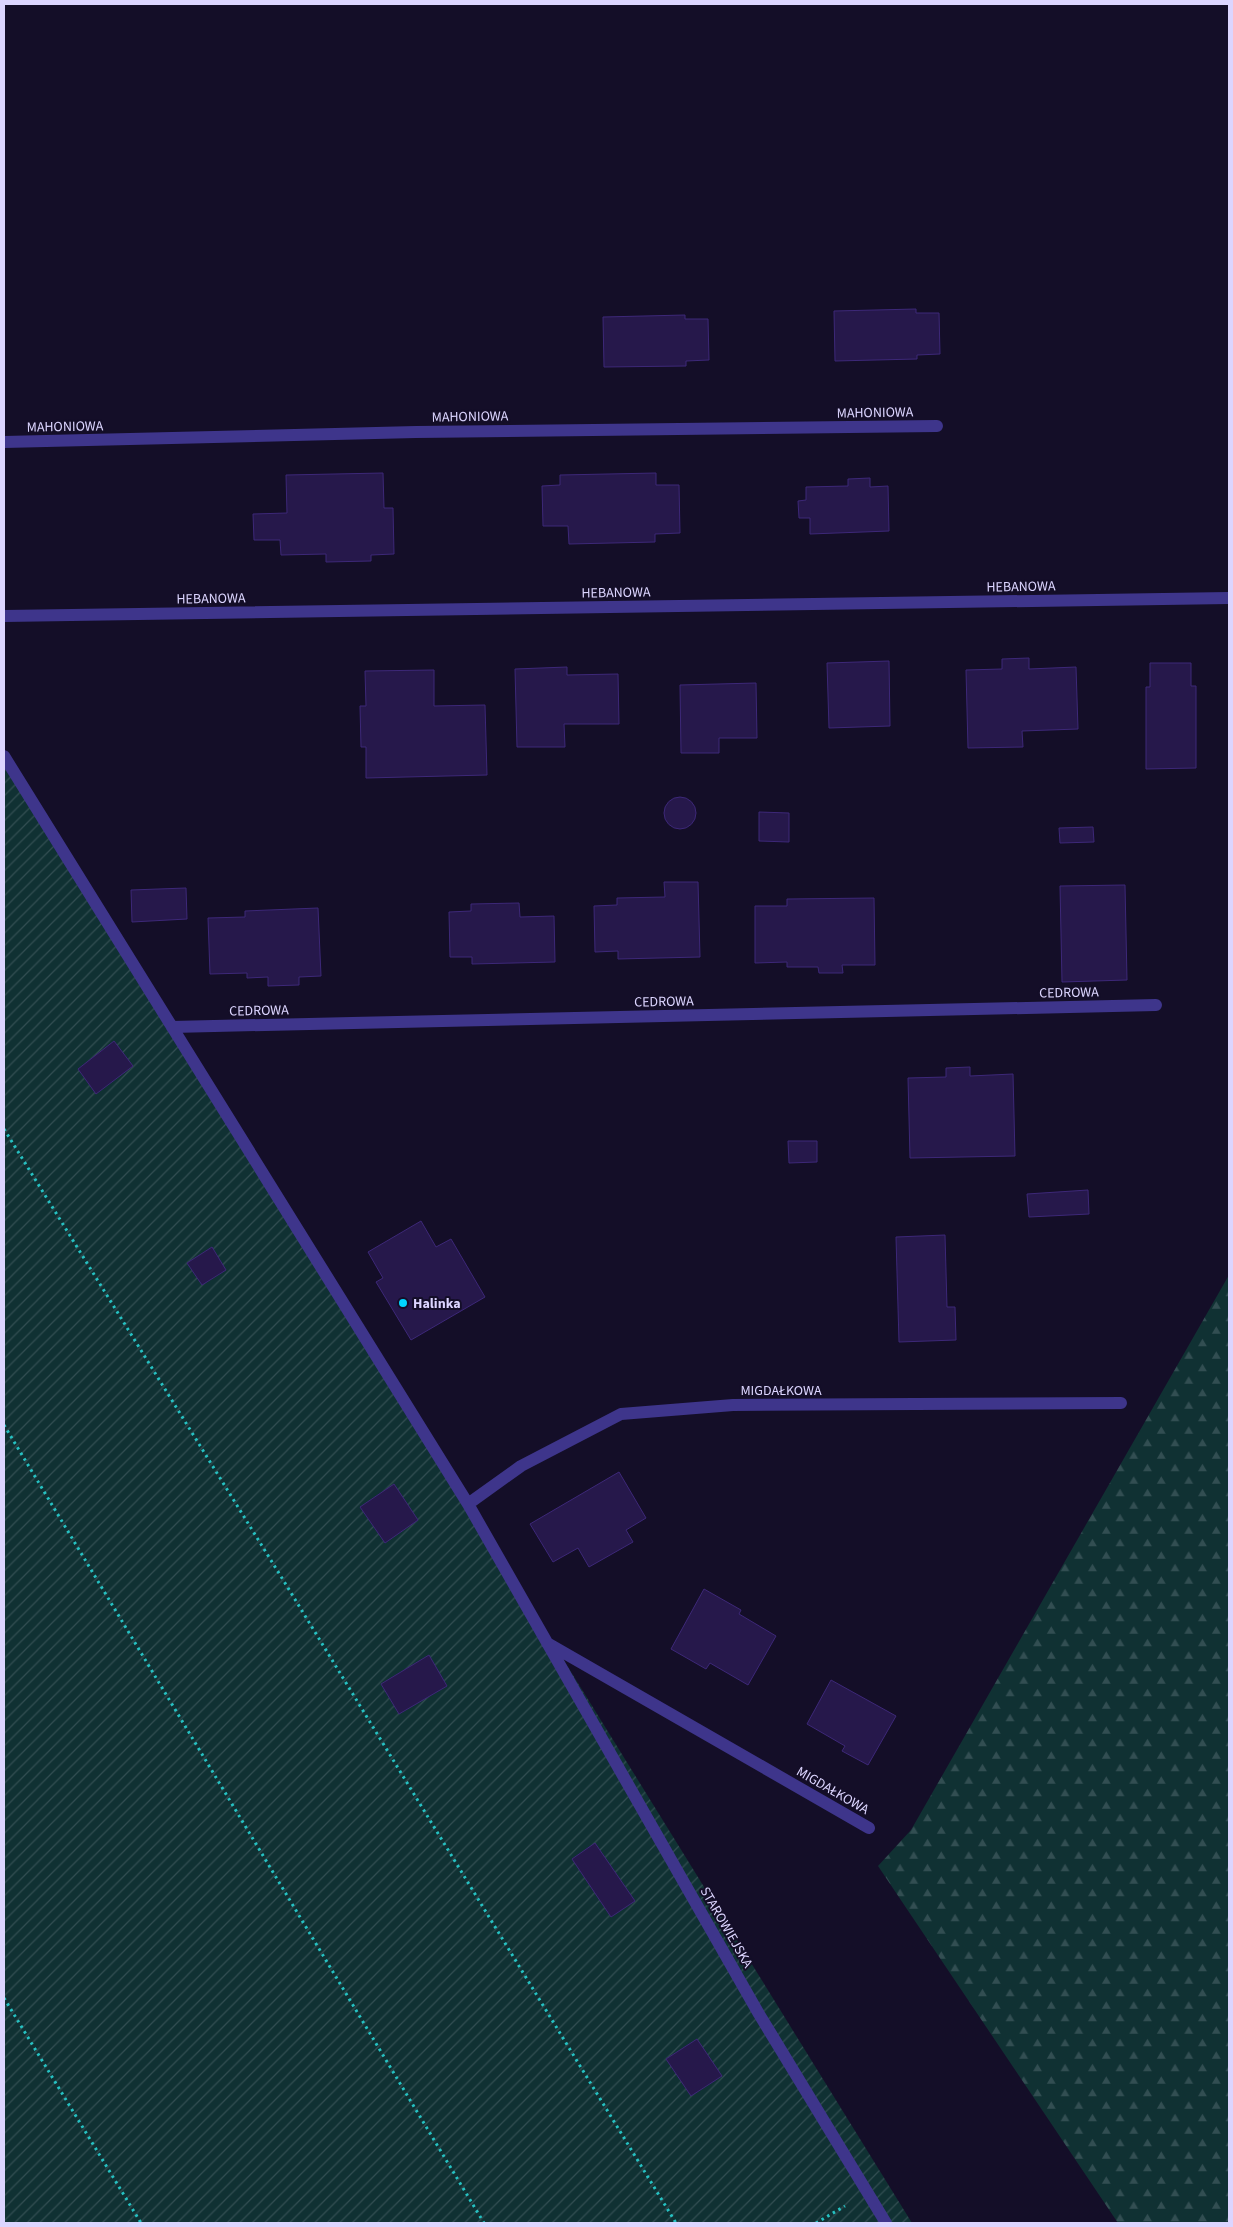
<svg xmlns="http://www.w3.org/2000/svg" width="1233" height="2227" font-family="'Source Sans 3',sans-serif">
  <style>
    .forest { fill: url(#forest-firs) }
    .garden { fill: url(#garden-furrows) }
    .building { fill: #26184b; stroke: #3d2878 }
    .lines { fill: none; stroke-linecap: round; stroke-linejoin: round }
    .path { stroke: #26c1c2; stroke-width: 3; stroke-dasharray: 2.5 4; stroke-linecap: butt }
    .minor { stroke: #3e358b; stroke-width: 12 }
    .poi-dot { fill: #01d5ff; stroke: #140e28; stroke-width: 2 }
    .labels { text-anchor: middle; stroke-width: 4; stroke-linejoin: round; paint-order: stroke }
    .street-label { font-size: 14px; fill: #dcd5ff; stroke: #140e28 }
    .poi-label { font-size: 14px; font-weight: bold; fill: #dcd5ff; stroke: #140e28; text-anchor: start }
  </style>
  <defs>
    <pattern id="forest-firs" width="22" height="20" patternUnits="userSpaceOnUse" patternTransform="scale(1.25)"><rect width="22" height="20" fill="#103133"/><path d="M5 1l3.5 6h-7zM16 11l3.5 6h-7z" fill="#324e52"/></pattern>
    <pattern id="garden-furrows" width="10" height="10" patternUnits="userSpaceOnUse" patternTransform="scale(1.25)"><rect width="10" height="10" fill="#103133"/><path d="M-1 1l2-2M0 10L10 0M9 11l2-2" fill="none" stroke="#324e52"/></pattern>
  </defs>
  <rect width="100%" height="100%" fill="#140e28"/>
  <path class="forest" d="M1229 1275V2223H1118L878 1866 911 1830Z"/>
  <path class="garden" d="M4 760 172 1027 912 2223H4Z"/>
  <path class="building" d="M916 309V313H939L940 354 917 355V359L835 361 834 311Z
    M685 315V319H708L709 360 686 361V366L604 367 603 317Z
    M383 473 384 508H393L394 554 371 555V561L326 562V554L281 555 280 540H254L253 514 287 513 286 475Z
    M656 473V485H679L680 533 655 534V542L569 544 568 526H543L542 486 560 485V475Z
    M870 478V487L888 486 889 531 810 534V518H799L798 501 806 500V487L848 486V479Z
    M1029 658V669L1076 667 1078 729 1022 731 1023 747 968 748 966 670 1002 669V659Z
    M889 661 890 726 829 728 827 663Z
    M1150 663H1191V686H1196V768L1146 769V687H1150Z
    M567 667V675L618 674 619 724H564L565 747H517L515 669Z
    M434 670V706L485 705 487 775 366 778V747H361L360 706H366L365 671Z
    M756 683 757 738H719V753H681L680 685Z
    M664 813a16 16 0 1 1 32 0a16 16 0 1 1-32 0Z
    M759 812 789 813V842L759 841Z
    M1093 827 1094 842 1060 843 1059 828Z
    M664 882H698L700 957 618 959V951L595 952 594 906 617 905V898L665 897Z
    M1125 885 1127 980 1062 982 1060 886Z
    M186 888 187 919 132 922 131 890Z
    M874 898 875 965H842L843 973H819L818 967H787V962L755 963V906H787V899Z
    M519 903 520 917 554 916 555 962 472 964V957H450L449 912 471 911V904Z
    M318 908 321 976 299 977V985L268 986V977L247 978V973L210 974 208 918 245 917V911Z
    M114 1041 133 1066 96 1094 78 1069Z
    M970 1067V1076L1013 1074 1015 1156 910 1158 908 1078 946 1077V1068Z
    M788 1141H817V1162L789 1163Z
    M1088 1190 1089 1214 1029 1217 1027 1194Z
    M421 1221 436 1247 451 1239 485 1297 411 1340 376 1282 383 1278 368 1252Z
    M945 1235 947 1307H955L956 1340 899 1342 896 1237Z
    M212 1247 226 1270 202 1285 187 1263Z
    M619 1472 646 1518 626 1530 633 1542 589 1567 578 1548 553 1562 530 1524Z
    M394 1484 418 1520 385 1543 360 1507Z
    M704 1589 741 1610 739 1614 776 1636 748 1685 710 1663 706 1669 671 1649Z
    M429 1655 447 1686 399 1714 381 1684Z
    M831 1680 896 1716 868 1765 842 1751 845 1746 807 1724Z
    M595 1843 635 1901 611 1917 572 1859Z
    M697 2039 722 2076 691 2096 666 2059Z"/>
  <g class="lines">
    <path class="path" d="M4 1129 285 1583 676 2223
      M4 1425 484 2223
      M4 1998 141 2223
      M816 2223 845 2206"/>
    <path class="minor" d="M4 442 416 432 937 426
      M4 616 1229 598
      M4 756 468 1504 759 2014 886 2223
      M172 1027 1156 1005
      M468 1504 521 1466 621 1414 733 1405 1121 1403
      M547 1643 869 1828"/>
  </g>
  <circle class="poi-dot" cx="403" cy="1303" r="5"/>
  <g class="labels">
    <g class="street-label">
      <text transform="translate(875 412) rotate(-1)" y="5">MAHONIOWA</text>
      <text transform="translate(470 416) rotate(-1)" y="5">MAHONIOWA</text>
      <text transform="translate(65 426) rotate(-1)" y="5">MAHONIOWA</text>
      <text transform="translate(1021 586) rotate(-1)" y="5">HEBANOWA</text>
      <text transform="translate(616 592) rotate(-1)" y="5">HEBANOWA</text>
      <text transform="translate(211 598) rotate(-1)" y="5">HEBANOWA</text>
      <text transform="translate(1069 992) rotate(-1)" y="5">CEDROWA</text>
      <text transform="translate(664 1001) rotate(-1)" y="5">CEDROWA</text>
      <text transform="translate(259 1010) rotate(-1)" y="5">CEDROWA</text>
      <text x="781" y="1395">MIGDAŁKOWA</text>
      <text transform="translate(833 1790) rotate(30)" y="5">MIGDAŁKOWA</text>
      <text transform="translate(727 1927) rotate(60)" y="5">STAROWIEJSKA</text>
    </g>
    <g class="poi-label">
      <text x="413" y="1308">Halinka</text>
    </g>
  </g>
  <rect width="1233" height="2227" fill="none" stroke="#dcd5ff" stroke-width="10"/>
</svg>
